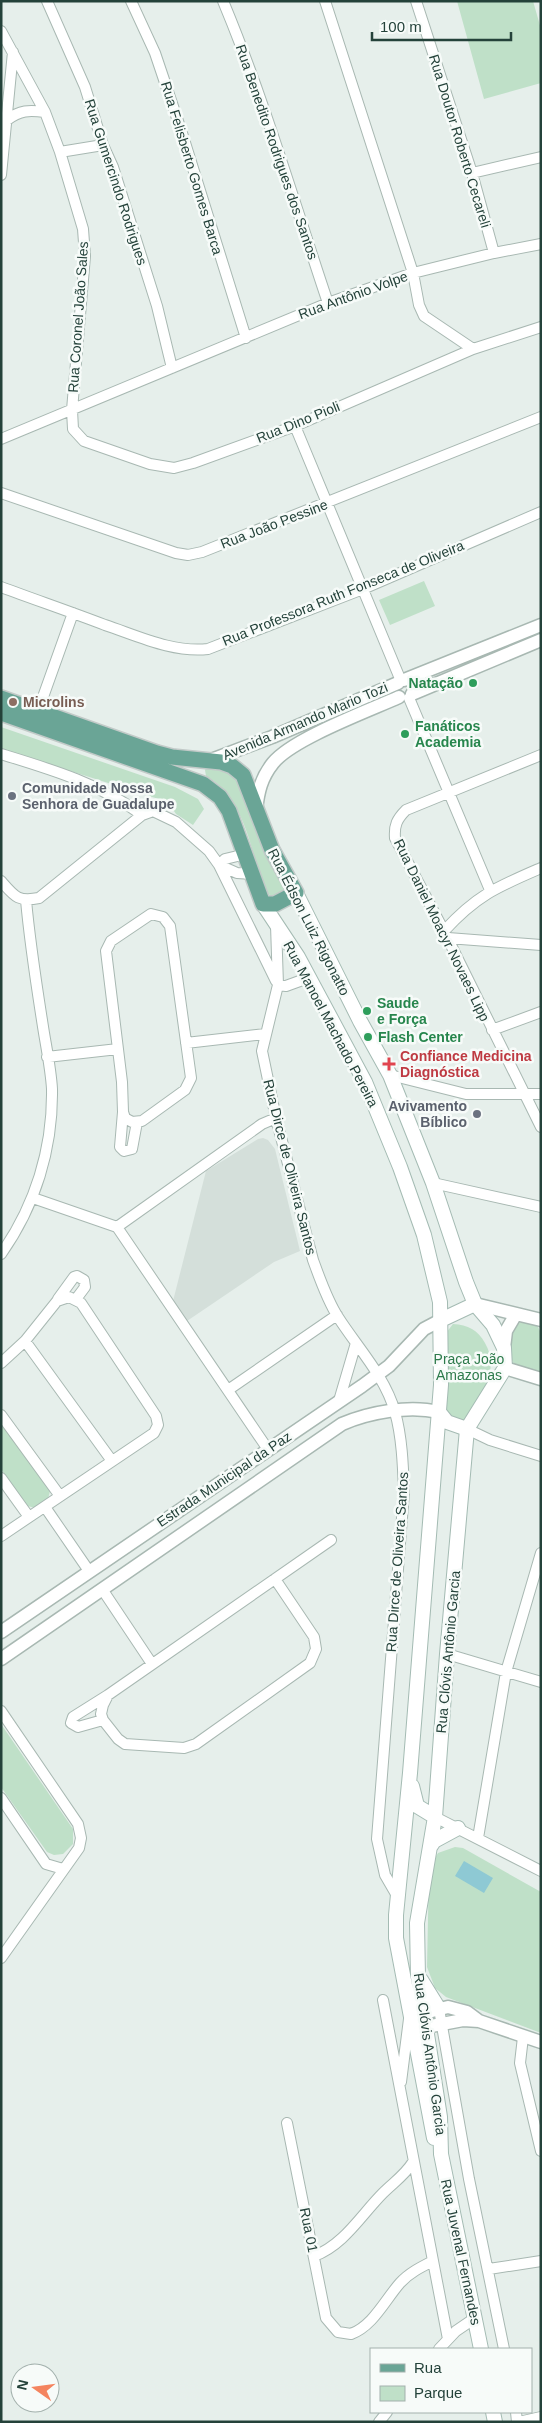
<svg xmlns="http://www.w3.org/2000/svg" width="542" height="2423" font-family="Helvetica,sans-serif">
  <style>
    .built { fill: #d4dfda }
    .green { fill: #bfe0c8 }
    .water { fill: #8ec9d4 }
    .lines { fill: none; stroke-linecap: round; stroke-linejoin: round }
    .minor-casing { stroke: #a8b8b2; stroke-width: 12 }
    .tertiary-casing { stroke: #a8b8b2; stroke-width: 15 }
    .secondary-casing { stroke: #a4bbb3; stroke-width: 16 }
    .primary-casing { stroke: #c2cac8; stroke-width: 18 }
    .minor { stroke: #fff; stroke-width: 10 }
    .tertiary { stroke: #fff; stroke-width: 12 }
    .secondary { stroke: #fff; stroke-width: 14 }
    .primary { stroke: #6aa596; stroke-width: 15 }
    .leisure-dot { fill: #2e9e5b; stroke: #f7fbf9; stroke-width: 2 }
    .education-dot { fill: #8d6e63; stroke: #f7fbf9; stroke-width: 2 }
    .worship-dot { fill: #6b7280; stroke: #f7fbf9; stroke-width: 2 }
    .health-dot { fill: #e0444e; stroke: #f7fbf9; stroke-width: 2 }
    .labels { text-anchor: middle; stroke-width: 5; stroke-linejoin: round; paint-order: stroke }
    .street-label { font-size: 14px; fill: #24423a; stroke: #f7fbf9 }
    .leisure-label { font-size: 14px; font-weight: bold; fill: #27864d; stroke: #f7fbf9; text-anchor: start }
    .education-label { font-size: 14px; font-weight: bold; fill: #785e54; stroke: #f7fbf9; text-anchor: start }
    .worship-label { font-size: 14px; font-weight: bold; fill: #5b616d; stroke: #f7fbf9; text-anchor: start }
    .health-label { font-size: 14px; font-weight: bold; fill: #be3a42; stroke: #f7fbf9; text-anchor: start }
    .park-label { font-size: 14px; fill: #2d7a4b; stroke: #f7fbf9 }
  </style>
  <rect width="100%" height="100%" fill="#e6efeb"/>
  <path class="built" d="M263 1138 268 1140 275 1149 300 1251 274 1262 187 1321 173 1301 206 1171 258 1139Z"/>
  <path class="green" d="M457 1H533L541 29V83L484 99Z
    M424 581 435 606 390 625 379 600Z
    M1 727 175 787 198 799 204 809 193 825 176 814 168 802 1 749Z
    M209 764 231 769 244 785 280 875 284 888 281 894 272 897 264 890C252 853 244 796 206 776L205 770Z
    M523 1321 537 1325 541 1333V1373L515 1365C505 1353 508 1327 523 1321Z
    M453 1324C468 1325 478 1330 485 1343 501 1371 480 1397 464 1421H457L447 1412 446 1333Z
    M1 1421 50 1491 48 1499 36 1508 27 1506 1 1469Z
    M1 1724 73 1829V1844L63 1854 54 1855 47 1852 1 1787Z
    M455 1847 463 1848 541 1892V2033L446 1997 435 1988 427 1967 429 1868 438 1853Z"/>
  <path class="water" d="M464 1861 493 1878 484 1893 455 1876Z"/>
  <g class="lines">
    <g class="minor-casing">
      <path id="minor" d="M47 1 85 87 103 145 113 167 157 306 172 368
        M131 1 155 53 182 133 246 338
        M223 1C264 99 294 202 328 303
        M325 1 413 273 419 305 424 316 473 349
        M416 1 472 173 494 253
        M1 31 45 112 60 152 83 229 85 256 72 410 73 429 84 441 150 464 174 468 193 463 295 426 473 349 541 327
        M7 120C20 110 29 110 45 112
        M60 152 103 145
        M472 173 541 157
        M1 175 13 52
        M295 426 401 681
        M1 439 328 303 413 273 494 253 541 244
        M1 493 176 553 188 555 202 552 541 417
        M1 587C36 600 71 612 105 625 138 636 173 653 208 649L363 589 541 512
        M409 698 490 890
        M38 711 73 613
        M1 754C50 769 101 784 142 815
        M541 755 406 810C397 819 394 825 395 838L444 931 541 1127
        M219 865 237 873 253 874
        M219 865 225 859 246 854
        M1 881C15 897 18 902 39 898L142 815 153 811 176 822 209 851 219 865 276 981
        M151 914 163 917 170 926 191 1078 185 1090 142 1121 132 1122 125 1118 123 1112 122 1082 106 951 111 941Z
        M276 925 278 985 262 1051 276 1118 313 1260C320 1279 327 1300 338 1317 357 1347 385 1376 395 1412 402 1437 403 1465 404 1492L377 1839 385 1875 396 1894
        M444 931C477 895 497 887 541 868
        M448 938 541 945
        M278 985 286 986 308 978
        M492 1030 541 1012
        M186 1043 265 1034
        M47 1057 118 1049
        M390 1075 466 1094H541
        M123 1112 120 1147 124 1151 132 1149 137 1122
        M433 1183 541 1207
        M33 1198 117 1227 267 1448
        M117 1227 262 1124 276 1118
        M1 1254C35 1206 53 1149 52 1089 51 1071 47 1051 44 1033 37 989 30 945 26 900
        M58 1299 74 1277 77 1276 84 1280 85 1287 76 1299
        M25 1341 112 1461
        M1 1363 25 1341 57 1301 69 1297 81 1303 156 1416 158 1425 154 1433 1 1536
        M228 1390 337 1315
        M339 1401 356 1343
        M1 1415 60 1496
        M467 1429 490 1440 541 1456
        M1 1478 29 1517
        M45 1507 89 1571
        M275 1579 314 1637 316 1649 310 1663 196 1744 184 1748 125 1744 118 1739 103 1720 101 1714 103 1705 108 1695 331 1540
        M102 1589 152 1664
        M447 1654 541 1682
        M1 1711 78 1824 81 1838 79 1848 1 1958
        M103 1720 78 1727 71 1723 73 1717 108 1695
        M1 1798 46 1864 63 1869
        M435 1817 541 1871
        M478 1838 506 1672 541 1553
        M383 2000 448 2339
        M439 2009 469 2179 504 2349
        M523 2037 520 2063 541 2151
        M401 2082 409 2019
        M287 2123 326 2318 338 2332 351 2334C373 2326 385 2300 400 2283 409 2273 421 2267 433 2261
        M314 2256C344 2245 361 2215 383 2193 394 2182 405 2175 413 2162
        M489 2269 541 2261
        M439 2349 456 2331 475 2318
        M516 2412 517 2422
        M379 2422 387 2412
        M519 2422 541 2417"/>
    </g>
    <g class="tertiary-casing">
      <path id="tertiary" d="M404 680 541 625
        M412 694 541 640
        M211 760 272 737 398 683
        M256 810C258 792 261 778 273 763 292 739 368 711 399 697
        M475 1304 541 1320
        M504 1348 506 1331 516 1314
        M505 1368 541 1379
        M1 1632 362 1386 389 1366 424 1329 441 1320
        M1 1659 342 1424C370 1412 409 1405 439 1412
        M424 2013 448 2007 467 2012 479 2021 541 2042
        M426 2027 463 2020 479 2021"/>
    </g>
    <g class="secondary-casing">
      <path id="secondary" d="M296 893 360 1021 390 1075 433 1183 466 1282 475 1304 493 1325 504 1348 505 1368 467 1429 447 1654 435 1817 417 1923 418 1977 440 2117 441 2154 481 2349
        M263 904 298 957 365 1082 400 1167 424 1235 440 1302 441 1385 410 1773 396 1915V1938L434 2138
        M441 1320 475 1304
        M439 1412 447 1422 467 1429
        M412 1786 417 1806 435 1817
        M430 1847 434 1841 458 1828
        M421 1980 439 2009
        M493 2412 495 2422"/>
    </g>
    <g class="primary-casing">
      <path id="primary" d="M1 698 157 753 172 757 221 762 232 766 243 775 272 850 296 893 275 904H263L229 811 220 797 203 784 1 713"/>
    </g>
    <use href="#minor" class="minor"/>
    <use href="#tertiary" class="tertiary"/>
    <use href="#secondary" class="secondary"/>
    <use href="#primary" class="primary"/>
  </g>
  <g class="leisure-dot">
    <circle cx="473" cy="683" r="5"/>
    <circle cx="405" cy="734" r="5"/>
    <circle cx="367" cy="1011" r="5"/>
    <circle cx="368" cy="1037" r="5"/>
  </g>
  <circle class="education-dot" cx="13" cy="702" r="5"/>
  <g class="worship-dot">
    <circle cx="12" cy="796" r="5"/>
    <circle cx="477" cy="1114" r="5"/>
  </g>
  <path class="health-dot" d="M386.5 1056.5h5v5h5v5h-5v5h-5v-5h-5v-5h5z"/>
  <g class="labels">
    <g class="street-label">
      <text transform="translate(460 141) rotate(73)" y="5">Rua Doutor Roberto Cecareli</text>
      <text transform="translate(277 152) rotate(71)" y="5">Rua Benedito Rodrigues dos Santos</text>
      <text transform="translate(192 168) rotate(73)" y="5">Rua Felisberto Gomes Barca</text>
      <text transform="translate(116 182) rotate(72)" y="5">Rua Gumercindo Rodrigues</text>
      <text transform="translate(353 295) rotate(-20)" y="5">Rua Antônio Volpe</text>
      <text transform="translate(78 317) rotate(-86)" y="5">Rua Coronel João Sales</text>
      <text transform="translate(298 422) rotate(-22)" y="5">Rua Dino Pioli</text>
      <text transform="translate(274 524) rotate(-21)" y="5">Rua João Pessine</text>
      <text transform="translate(343 593) rotate(-22)" y="5">Rua Professora Ruth Fonseca de Oliveira</text>
      <text transform="translate(305 721) rotate(-23)" y="5">Avenida Armando Mario Tozi</text>
      <text transform="translate(309 922) rotate(63)" y="5">Rua Édson Luiz Rigonatto</text>
      <text transform="translate(442 930) rotate(64)" y="5">Rua Daniel Moacyr Novaes Lipp</text>
      <text transform="translate(331 1024) rotate(62)" y="5">Rua Manoel Machado Pereira</text>
      <text transform="translate(290 1167) rotate(76)" y="5">Rua Dirce de Oliveira Santos</text>
      <text transform="translate(224 1479) rotate(-34)" y="5">Estrada Municipal da Paz</text>
      <text transform="translate(397 1562) rotate(-86)" y="5">Rua Dirce de Oliveira Santos</text>
      <text transform="translate(448 1652) rotate(-85)" y="5">Rua Clóvis Antônio Garcia</text>
      <text transform="translate(430 2054) rotate(82)" y="5">Rua Clóvis Antônio Garcia</text>
      <text transform="translate(309 2230) rotate(79)" y="5">Rua 01</text>
      <text transform="translate(461 2252) rotate(78)" y="5">Rua Juvenal Fernandes</text>
    </g>
    <g class="leisure-label">
      <text x="463" y="688" text-anchor="end">Natação</text>
      <text x="415" y="731">Fanáticos<tspan x="415" dy="16">Academia</tspan></text>
      <text x="377" y="1008">Saude<tspan x="377" dy="16">e Força</tspan></text>
      <text x="378" y="1042">Flash Center</text>
    </g>
    <g class="education-label">
      <text x="23" y="707">Microlins</text>
    </g>
    <g class="worship-label">
      <text x="22" y="793">Comunidade Nossa<tspan x="22" dy="16">Senhora de Guadalupe</tspan></text>
      <text x="467" y="1111" text-anchor="end">Avivamento<tspan x="467" dy="16">Bíblico</tspan></text>
    </g>
    <g class="health-label">
      <text x="400" y="1061">Confiance Medicina<tspan x="400" dy="16">Diagnóstica</tspan></text>
    </g>
    <g class="park-label">
      <text x="469" y="1364">Praça João<tspan x="469" dy="16">Amazonas</tspan></text>
    </g>
  </g>
  <rect width="542" height="2423" fill="none" stroke="#24423a" stroke-width="5"/>
  <rect x="370" y="2348" width="162" height="65" fill="#f7fbf9" stroke="#a3b1ad"/>
  <rect x="380" y="2364" width="25" height="8" fill="#6aa596" stroke="#a3b1ad"/>
  <text x="414" y="2373" font-size="15" fill="#24423a">Rua</text>
  <rect x="380" y="2386" width="25" height="15" fill="#bfe0c8" stroke="#a3b1ad"/>
  <text x="414" y="2398" font-size="15" fill="#24423a">Parque</text>
  <g transform="translate(35 2388) rotate(284)"><circle r="24" fill="#f7fbf9" stroke="#a3b1ad"/>
  <path d="M0-4L9 19L0 12L-9 19Z" fill="#f4845f"/>
  <text y="-8" font-size="14" font-weight="bold" text-anchor="middle" fill="#24423a">N</text>
  </g>
  <path d="M372 32v8h139v-8" fill="none" stroke="#24423a" stroke-width="2.5"/>
  <text x="380" y="32" font-size="15" fill="#24423a" stroke="#f7fbf9" stroke-width="4" paint-order="stroke">100 m</text>
</svg>
